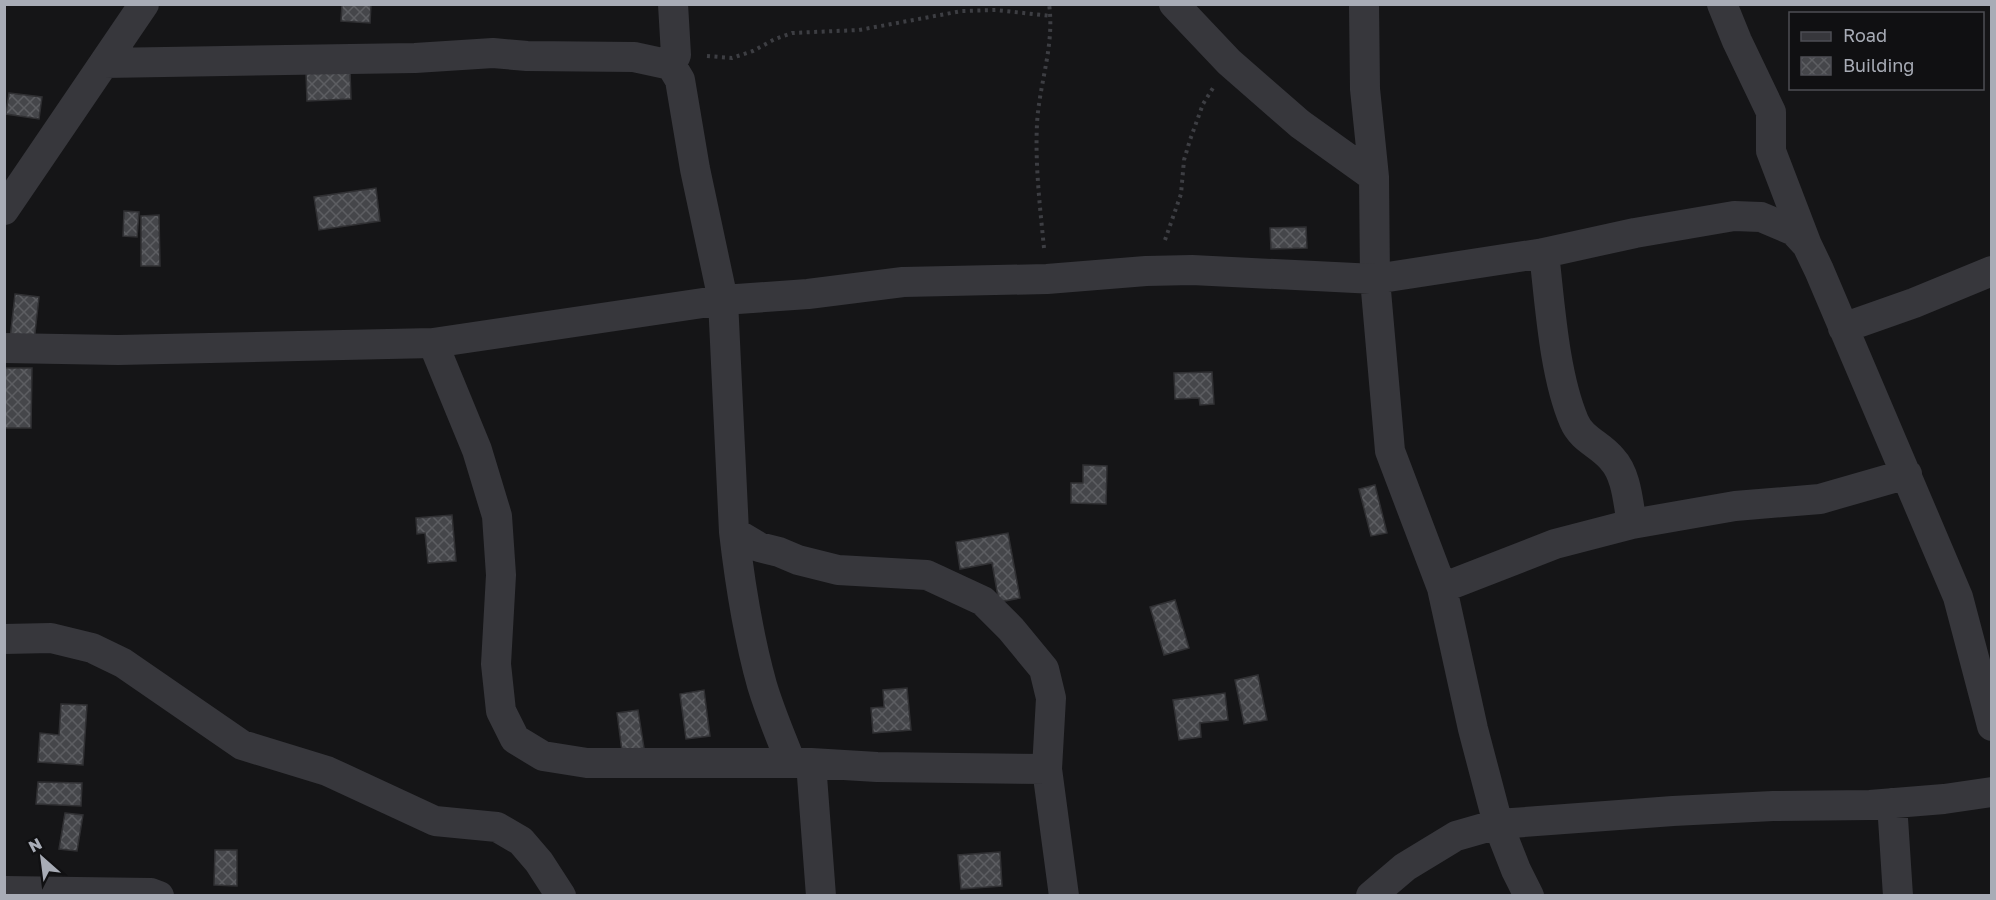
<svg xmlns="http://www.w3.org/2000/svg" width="1996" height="900" font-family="'Golos Text',sans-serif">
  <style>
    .building { fill: url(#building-cross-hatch); stroke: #303033; stroke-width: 1.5 }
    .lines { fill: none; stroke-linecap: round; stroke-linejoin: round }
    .path { stroke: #3d3e43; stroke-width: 4; stroke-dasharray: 3 4.5; stroke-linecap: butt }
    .street { stroke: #37373c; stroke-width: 30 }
  </style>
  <defs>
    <pattern id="building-cross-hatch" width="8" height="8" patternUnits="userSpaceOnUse" patternTransform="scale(1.5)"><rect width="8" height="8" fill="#45464a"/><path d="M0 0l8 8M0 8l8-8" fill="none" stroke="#5d5e62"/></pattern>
  </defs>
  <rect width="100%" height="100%" fill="#151517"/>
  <path class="building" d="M342 4H371L370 23 341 21Z
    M350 71 351 99 307 101 306 73Z
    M9 93 42 97 39 119 6 114Z
    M376 188 380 221 319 230 314 197Z
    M124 211 139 212 137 237 123 236Z
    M159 215 160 266H141V216Z
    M1306 227 1307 248 1271 249 1270 228Z
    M15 294 39 297 34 342 10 339Z
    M4 368H32L31 428H4Z
    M1212 372 1214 404 1200 405 1199 398 1175 399 1174 373Z
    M1083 465 1107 466 1106 504 1071 503V483H1083Z
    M1375 485 1387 533 1371 536 1359 489Z
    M452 515 456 561 428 563 425 533 417 534 416 518Z
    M1008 533 1020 598 999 602 992 563 960 569 956 542Z
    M1175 600 1189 648 1164 655 1150 607Z
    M1258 675 1267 720 1244 724 1235 680Z
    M907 688 911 730 873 733 871 708 884 707 883 690Z
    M704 690 710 736 686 739 680 694Z
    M1225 693 1228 720 1200 723 1201 737 1179 740 1173 700Z
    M61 704 87 705 83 765 38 762 40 733 59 735Z
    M638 710 644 748 622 751 617 713Z
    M38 782 82 783 81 806 36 804Z
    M65 813 83 815 77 851 59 849Z
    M215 850H237V886L214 885Z
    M1000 852 1002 886 961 889 958 855Z"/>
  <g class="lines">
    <path class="path" d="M707 56 732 58 753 51 775 39 792 33 859 30 962 11 996 10 1051 16
      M1165 240 1181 194 1184 160 1190 140 1203 104 1213 88
      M1044 248C1040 207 1035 165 1037 124 1039 84 1055 45 1049 4"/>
    <path class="street" d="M1174 4 1229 62 1300 124 1374 177
      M1364 4 1365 89 1374 177 1375 279 1390 451 1442 588 1473 729 1498 824 1516 870 1529 896
      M1722 4 1737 41 1771 112V151L1807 245
      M104 63 415 58 493 53 527 56 634 57 671 65 680 80 695 169 723 300 734 532 759 547 779 552 798 560 838 570 927 575 983 601 1011 629 1044 669 1051 698 1047 769 1064 896
      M671 65 676 55 673 4
      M4 210 144 4
      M1544 253C1550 304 1554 374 1574 421 1582 440 1600 444 1612 459 1627 475 1628 503 1632 524
      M1843 328 1914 303 1992 271
      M433 343 477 450 497 516 501 575 496 664 501 711 515 739 543 756 587 763H811L877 767 1047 769
      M4 348 118 350 433 343 723 300 808 294 903 282 1047 279 1146 271 1192 270 1375 279 1544 253 1635 233 1734 216 1761 217 1794 231 1807 245 1819 270 1958 597 1992 726
      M734 532C740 584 748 635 762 685 770 712 781 737 791 763
      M1442 588 1555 544 1632 524 1735 506 1820 499 1907 474
      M4 639 51 638 92 648 123 663 242 745 327 771 435 821 497 827 521 841 539 862 561 896
      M811 763 821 896
      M1892 803 1898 896
      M4 891 151 893 159 896
      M1371 896 1405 867 1456 836 1498 824 1673 811 1773 806 1870 805 1944 799 1992 792"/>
  </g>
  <rect width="1996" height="900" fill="none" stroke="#a8acb6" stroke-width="12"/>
  <rect x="1789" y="12" width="195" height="78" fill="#101012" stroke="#4d4e54" stroke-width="1.5"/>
  <rect x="1801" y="32" width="30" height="9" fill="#37373c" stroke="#4d4e54" stroke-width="1.5"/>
  <text x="1843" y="42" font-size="18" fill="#a8acb6">Road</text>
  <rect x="1801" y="57" width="30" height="18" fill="url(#building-cross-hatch)" stroke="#4d4e54" stroke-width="1.5"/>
  <text x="1843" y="72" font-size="18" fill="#a8acb6">Building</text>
  <g transform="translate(42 858) rotate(332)" stroke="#101012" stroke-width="4.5" paint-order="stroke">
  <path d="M0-4.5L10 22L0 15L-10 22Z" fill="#a8acb6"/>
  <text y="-9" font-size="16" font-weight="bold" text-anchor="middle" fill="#a8acb6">N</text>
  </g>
</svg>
